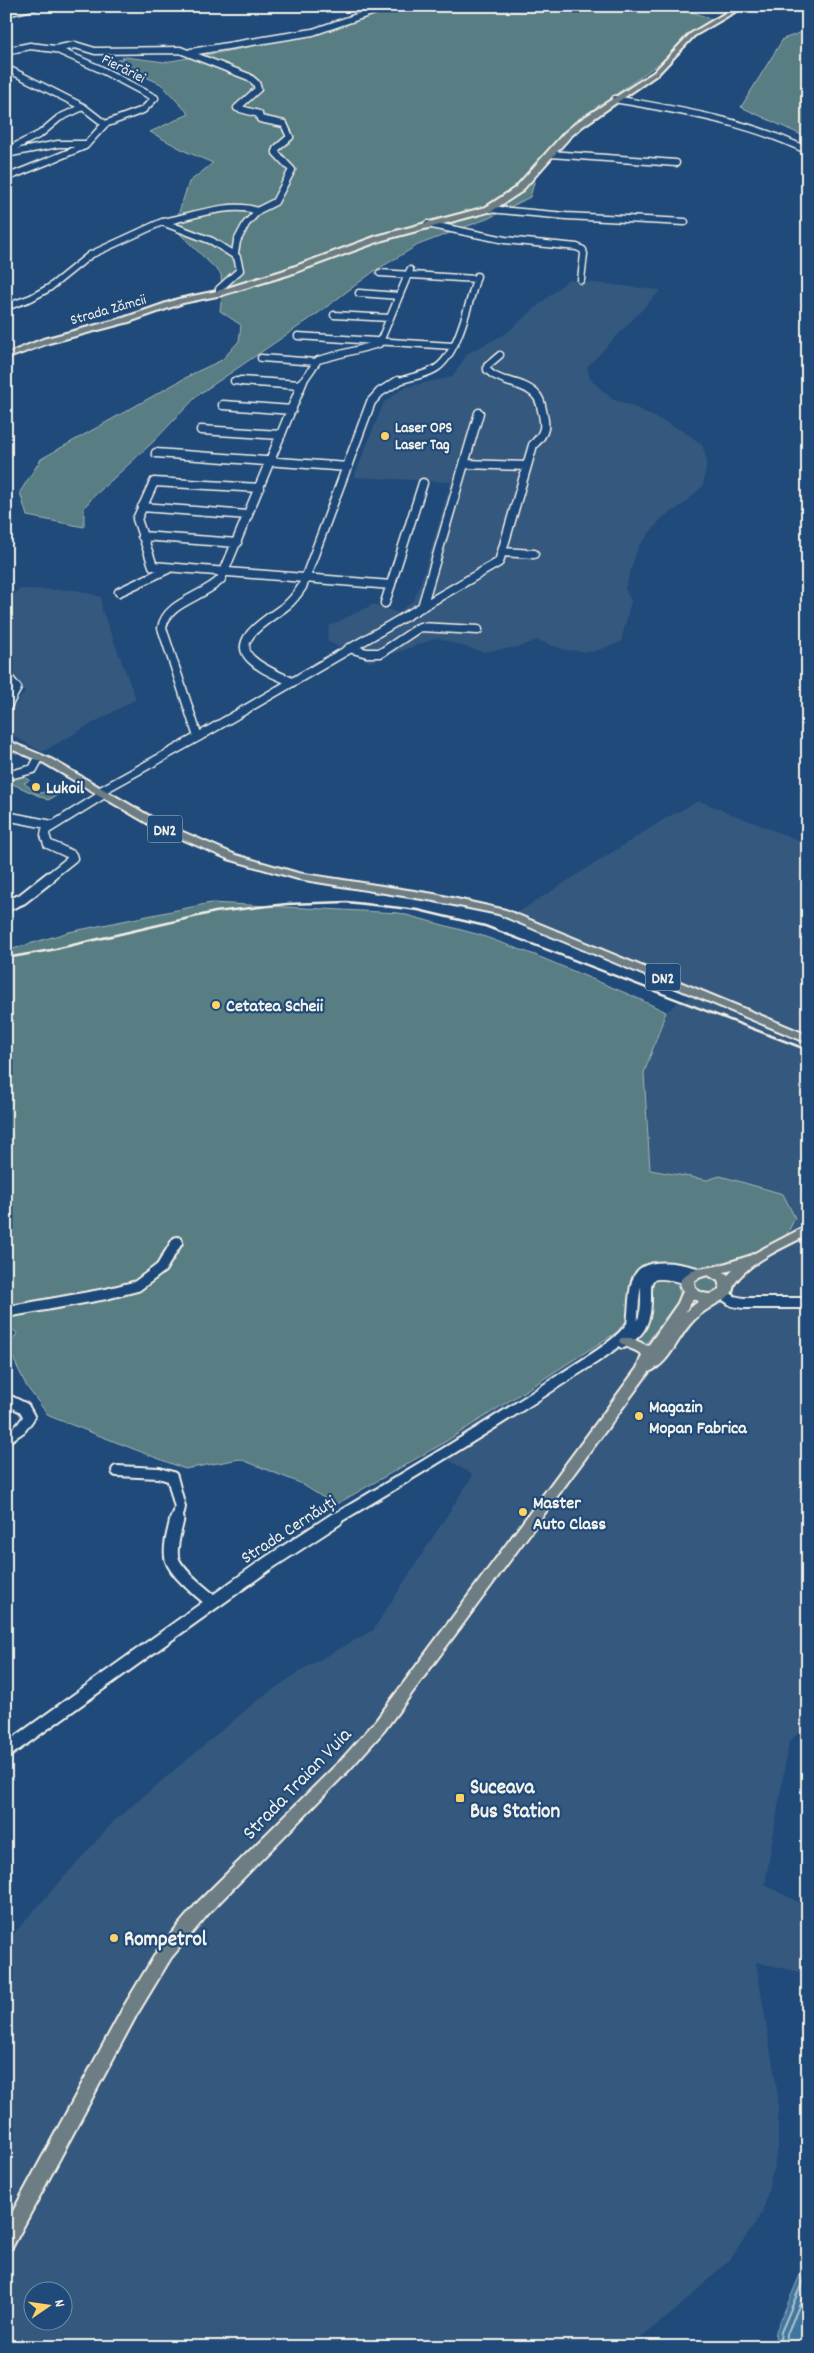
<svg xmlns="http://www.w3.org/2000/svg" width="814" height="2353" font-family="Dekko,sans-serif">
  <style>
    .built { fill: #34587e; fill-rule: evenodd }
    .green { fill: #587d83; stroke: #a6b7b6 }
    .water { fill: #41769e; stroke: #89a7bc }
    .lines { fill: none; stroke-linecap: round; stroke-linejoin: round }
    .shore { stroke: #acc0ca; stroke-width: 2 }
    .minor-far3-casing { stroke: #f4f1e8; stroke-width: 9 }
    .minor-far2-casing { stroke: #f4f1e8; stroke-width: 11 }
    .minor-far1-casing { stroke: #f4f1e8; stroke-width: 14 }
    .minor-casing { stroke: #f4f1e8; stroke-width: 17 }
    .major-casing { stroke: #f4f1e8; stroke-width: 4 }
    .minor-far3 { stroke: #1f4a7a; stroke-width: 6 }
    .minor-far2 { stroke: #1f4a7a; stroke-width: 8 }
    .minor-far1 { stroke: #1f4a7a; stroke-width: 10 }
    .minor { stroke: #1f4a7a; stroke-width: 13 }
    .major { fill: #6d7d84; fill-rule: evenodd }
    .rail { stroke: #f4f1e8; stroke-width: 2.5 }
    .poi-dot { fill: #ffd166; stroke: #1f4a7a; stroke-width: 2 }
    .labels { text-anchor: middle; stroke-width: 4.5; stroke-linejoin: round; paint-order: stroke }
    .far-street-label { font-size: 15px; fill: #f4f1e8; stroke: #1f4a7a }
    .far-poi-label { font-size: 15px; font-weight: bold; fill: #f4f1e8; stroke: #1f4a7a; text-anchor: start }
    .shield { fill: #1f4a7a; stroke: #b4bfc7; stroke-width: 1 }
    .shield-label { font-size: 16px; font-weight: bold; fill: #f4f1e8 }
    .poi-label { font-size: 18px; font-weight: bold; fill: #f4f1e8; stroke: #1f4a7a; text-anchor: start }
    .street-label { font-size: 18px; fill: #f4f1e8; stroke: #1f4a7a }
    .near-street-label { font-size: 21px; fill: #f4f1e8; stroke: #1f4a7a }
    .near-poi-label { font-size: 21px; font-weight: bold; fill: #f4f1e8; stroke: #1f4a7a; text-anchor: start }
  </style>
  <rect width="100%" height="100%" fill="#1f4a7a"/>
  <filter id="ink" filterUnits="userSpaceOnUse"><feTurbulence type="fractalNoise" baseFrequency=".02" numOctaves="2"/><feDisplacementMap in="SourceGraphic" scale="10" xChannelSelector="R" yChannelSelector="G"/><feConvolveMatrix kernelMatrix="1 2 1 2 8 2 1 2 1" color-interpolation-filters="sRGB"/></filter>
  <g filter="url(#ink)">
    <path class="built" d="M568 280 661 290 587 367 590 379 612 399 630 405 681 430 702 444 707 461 703 486 684 504 662 518 638 547 625 589 631 601 621 642 593 652 565 650 537 640 520 647 482 652 437 638 370 662 327 641 329 626 374 604 398 613 414 600 423 576 451 482 354 477 384 402 405 387 452 377 468 353 505 334Z
      M19 589 77 590 101 597 102 610 136 699 42 752 14 736 8 713 25 692 6 664V603Z
      M699 801 808 844V1724L789 1742 765 1885 808 1907V1974L756 1962 778 2096V2148L763 2212 732 2257 674 2312 627 2347H6V1942L115 1820 259 1699 303 1669 373 1630 473 1475 432 1450 533 1387 632 1285 720 1176 707 1180 650 1170 644 1073 666 1012 681 1000 697 996 509 918 666 818ZM32 2290H62V2320H32Z"/>
    <path class="green" d="M401 6H677L711 19 705 30 582 119 540 162 530 197 489 218 418 245 373 272 317 314 198 395 153 442 92 498 84 508V527L27 516 20 492 41 459 194 373 222 360 239 341 241 325 220 311 222 295 221 274 180 234 177 218 189 182 213 163 187 152 150 132 189 114 161 84 113 62 125 57 165 62 234 50 317 32Z
      M808 30V138L741 107 783 39Z
      M26 772 25 777 30 780 24 783 38 794 49 790 58 795 48 800 6 781V777Z
      M211 903 399 913 480 935 535 955 635 997 666 1012 644 1073 650 1170 707 1180 720 1176 783 1194 795 1218 786 1236 726 1267 713 1269H647L626 1321 617 1332 440 1445 335 1505 300 1483 240 1459 185 1469 49 1416 27 1387 8 1348 17 1333 6 1325V951L69 932Z
      M715 1273 726 1291 700 1297 688 1279Z
      M657 1278 676 1281 681 1297 646 1344 635 1340 650 1284Z"/>
    <path class="water" d="M808 2256V2347H774L776 2331Z"/>
    <g class="lines">
      <path class="shore" d="M779 2347 781 2332 808 2269
        M786 2347 787 2334 808 2285"/>
      <g class="minor-far3-casing">
        <path id="minor-far3" d="M6 13 36 6
          M55 49 98 68 155 98 143 110 105 124
          M6 51 30 46 55 49 75 45 95 51 180 50 249 77 256 83 258 89 237 108 259 114 260 119 284 124 290 137 276 149V153L292 170 275 202 259 210 246 224 237 241 235 253
          M191 52 313 32 389 6
          M6 68 83 107 105 124
          M615 99C681 111 748 121 808 151
          M6 151 40 134 59 118 83 107
          M6 154 58 144H87
          M550 154 676 163
          M6 178 85 146 105 124
          M489 209 566 216 685 222
          M163 222C189 217 232 201 257 211
          M427 224 505 240 577 247 583 250 584 254 581 280
          M6 256 8 258
          M380 273 476 279
          M359 293 399 296
          M6 307 31 298 49 288 90 255 162 222 212 241 237 257 240 270 219 289V293
          M334 315 390 318
          M298 336 452 346
          M500 355 487 366V370L493 375 511 383
          M261 358 316 362
          M234 381 262 383
          M302 383 318 360 379 344 410 270
          M395 383C408 377 423 376 435 369 458 356 469 301 477 276"/>
      </g>
      <g class="minor-far2-casing">
        <path id="minor-far2" d="M241 381 301 385
          M223 405 292 410
          M201 430 281 435
          M156 453 348 467
          M466 464 526 466
          M260 488 154 482 137 519 153 566 391 585
          M142 507 248 515
          M142 536 237 543
          M502 552 534 554
          M119 592 168 569
          M385 603 423 483
          M422 607 479 413
          M349 648 367 653H381L420 627 478 630
          M6 675 17 688 6 708
          M292 682C278 675 262 670 251 659 229 638 274 616 287 605 293 600 298 593 302 587L371 402 380 392 398 381
          M6 723V732
          M198 737 162 628C166 602 204 597 221 579L303 381
          M6 776 33 769 39 758
          M99 792 198 737 499 562 533 445C546 433 546 426 542 410 541 404 540 399 536 395 529 387 517 384 507 381
          M6 816 52 825
          M48 878 73 858 72 855 48 844 45 835 46 830 104 794"/>
      </g>
      <g class="minor-far1-casing">
        <path id="minor-far1" d="M6 906 22 899 50 877
          M723 1294 733 1301 743 1303H808
          M6 1312 106 1294 137 1286 161 1268 177 1242
          M623 1343C629 1338 636 1334 640 1327 658 1294 623 1261 688 1279
          M6 1399 24 1408 29 1417 21 1428 6 1438
          M117 1471 159 1473 172 1477 180 1507 177 1520
          M334 1520C411 1474 488 1428 563 1378 584 1364 618 1346 632 1325 634 1311 633 1295 637 1282 643 1260 682 1269 697 1273"/>
      </g>
      <g class="minor-casing">
        <path id="minor" d="M177 1519C175 1530 169 1547 172 1559 177 1574 201 1592 213 1602
          M6 1751 267 1564 336 1519"/>
      </g>
      <g class="major-casing">
        <path id="major" d="M737 6H745L694 36 658 74 583 126 570 137 521 192 492 211 383 240 288 275 222 295 183 303 129 322 49 343 6 359V354L43 339 123 318 178 299 217 291 282 271 377 236 486 207 515 188 564 133 577 122 654 72 690 34Z
          M6 740 51 759 160 822 236 855 298 873 434 894 506 910 808 1035V1043L498 914 434 901 298 879 228 859 152 826 44 763 6 747Z
          M808 1225V1235C786 1246 749 1262 735 1283 733 1286 733 1291 731 1294 720 1303 706 1308 695 1319 678 1335 671 1363 649 1372L384 1731 350 1769 210 1912 171 1958 136 2016 12 2248 6 2250V2224L124 2006 159 1948 198 1902 340 1761 374 1723 637 1368 642 1355C636 1349 624 1348 619 1341L621 1338H631L648 1346 678 1303 683 1291 680 1287 681 1279 692 1270 717 1266 749 1256ZM733 1270 728 1275 724 1272ZM708 1275 718 1281 720 1287C715 1297 703 1295 695 1288L694 1281 701 1277ZM693 1299 699 1301 685 1312Z"/>
      </g>
      <use href="#minor-far3" class="minor-far3"/>
      <use href="#minor-far2" class="minor-far2"/>
      <use href="#minor-far1" class="minor-far1"/>
      <use href="#minor" class="minor"/>
      <use href="#major" class="major"/>
      <path class="rail" d="M6 958 51 950 215 912 287 904 347 902 418 910 485 926 808 1050"/>
    </g>
  </g>
  <g class="poi-dot">
    <circle cx="385" cy="436" r="5"/>
    <circle cx="36" cy="787" r="5"/>
    <circle cx="216" cy="1005" r="5"/>
    <circle cx="639" cy="1416" r="5"/>
    <circle cx="523" cy="1512" r="5"/>
    <rect x="455" y="1793" width="10" height="10" rx="2.5"/>
    <circle cx="114" cy="1938" r="5"/>
  </g>
  <g class="labels">
    <g class="far-street-label">
      <text transform="translate(124 68) rotate(27)" y="5">Fierăriei</text>
      <text transform="translate(108 309) rotate(-16)" y="5">Strada Zămcii</text>
    </g>
    <g class="far-poi-label">
      <text x="395" y="432">Laser OPS<tspan x="395" dy="17">Laser Tag</tspan></text>
    </g>
    <g class="shield">
      <rect x="147.5" y="815.5" width="35" height="27" rx="4"/>
      <rect x="645.5" y="963.5" width="35" height="27" rx="4"/>
    </g>
    <g class="shield-label">
      <text x="165" y="835">DN2</text>
      <text x="663" y="983">DN2</text>
    </g>
    <g class="poi-label">
      <text x="46" y="793">Lukoil</text>
      <text x="226" y="1011">Cetatea Scheii</text>
      <text x="649" y="1412">Magazin<tspan x="649" dy="21">Mopan Fabrica</tspan></text>
      <text x="533" y="1508">Master<tspan x="533" dy="21">Auto Class</tspan></text>
    </g>
    <g class="street-label">
      <text transform="translate(288 1529) rotate(-33)" y="6">Strada Cernăuți</text>
    </g>
    <g class="near-street-label">
      <text transform="translate(296 1783) rotate(-46)" y="7">Strada Traian Vuia</text>
    </g>
    <g class="near-poi-label">
      <text x="470" y="1793">Suceava<tspan x="470" dy="24">Bus Station</tspan></text>
      <text x="124" y="1945">Rompetrol</text>
    </g>
  </g>
  <rect width="814" height="2353" fill="none" stroke="#1f4a7a" stroke-width="25"/>
  <rect x="12" y="12" width="789" height="2328" fill="none" stroke="#f4f1e8" stroke-width="2" filter="url(#ink)"/>
  <g transform="translate(48 2306) rotate(77)"><circle r="24" fill="#1f4a7a" stroke="#748da6"/>
  <path d="M0-4L9 19L0 12L-9 19Z" fill="#ffd166"/>
  <text y="-8" font-size="14" font-weight="bold" text-anchor="middle" fill="#f4f1e8">N</text>
  </g>
</svg>
